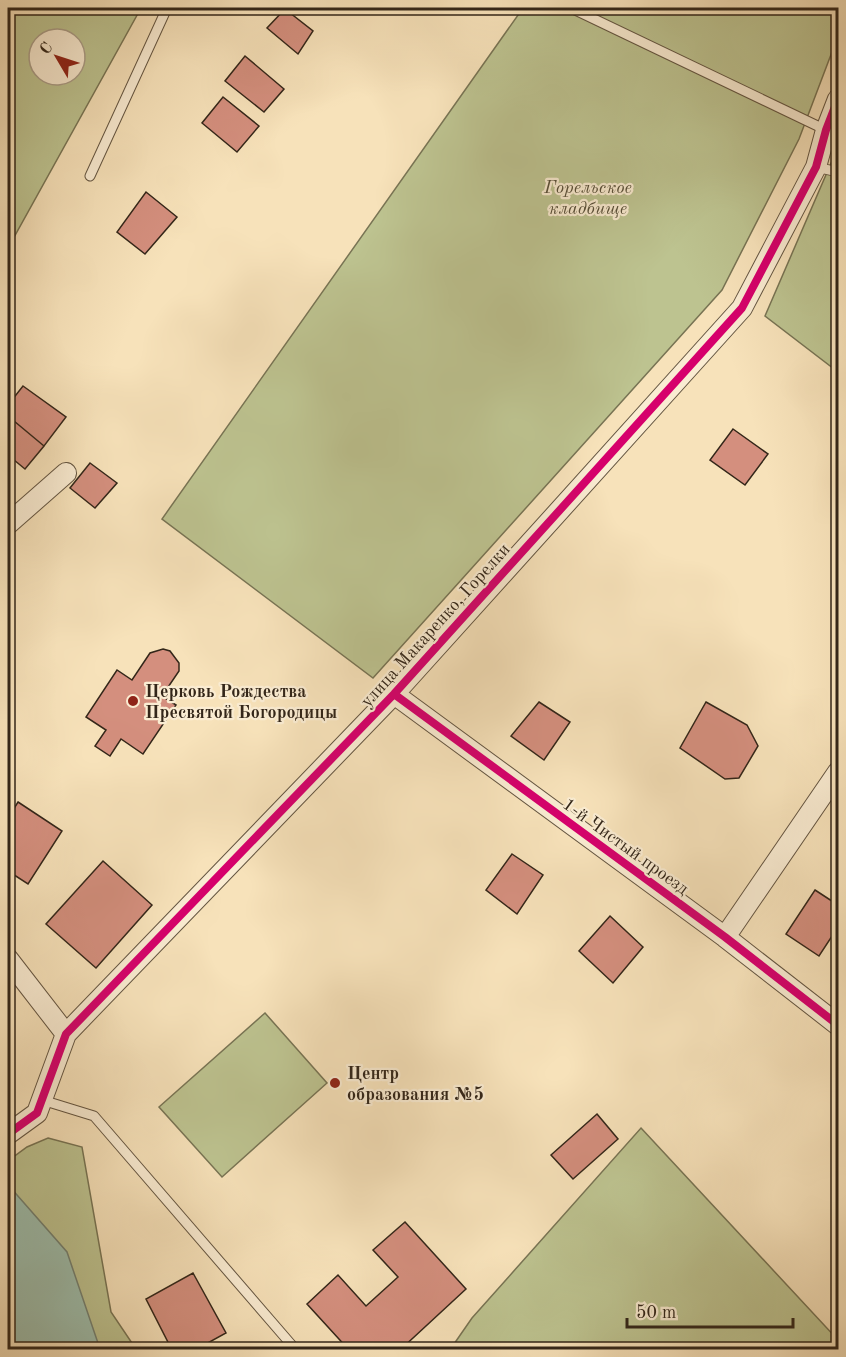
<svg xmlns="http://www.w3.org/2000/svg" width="846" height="1357" font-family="'Old Standard TT',serif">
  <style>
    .green { fill: #bdc390; stroke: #787454; stroke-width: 1.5; fill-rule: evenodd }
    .water { fill: #9dbead; stroke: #738172; stroke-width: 1.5 }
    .building { fill: #d48f7e; stroke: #332619; stroke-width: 1.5 }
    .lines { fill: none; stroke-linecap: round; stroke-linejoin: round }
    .lane-casing { stroke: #645541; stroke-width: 11 }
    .street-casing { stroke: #645541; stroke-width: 22 }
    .lane { stroke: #faecd2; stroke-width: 9 }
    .street { stroke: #faecd2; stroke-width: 20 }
    .cycleway-casing { stroke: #faecd2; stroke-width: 11 }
    .cycleway { stroke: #d6006c; stroke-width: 8 }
    .poi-dot { fill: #8f2418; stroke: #faecd2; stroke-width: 2 }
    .labels { text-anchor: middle; stroke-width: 4.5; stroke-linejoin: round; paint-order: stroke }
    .park-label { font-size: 18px; font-style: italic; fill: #564d37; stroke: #faecd2 }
    .street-label { font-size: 18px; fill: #332619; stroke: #faecd2 }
    .poi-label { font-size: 18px; font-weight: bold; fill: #332619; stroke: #faecd2; text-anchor: start }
  </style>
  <rect width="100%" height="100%" fill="#f7e2ba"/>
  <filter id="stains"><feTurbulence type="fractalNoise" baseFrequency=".00333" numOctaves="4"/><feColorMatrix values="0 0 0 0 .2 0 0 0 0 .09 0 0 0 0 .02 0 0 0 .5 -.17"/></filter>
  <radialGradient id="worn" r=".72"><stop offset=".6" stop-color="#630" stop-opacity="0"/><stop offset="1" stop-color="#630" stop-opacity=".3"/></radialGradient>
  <path class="green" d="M8 8H141L8 248ZM39 39H75V75H39Z
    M523 8H838V36L799 139 722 290 373 678 162 519Z
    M838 147V372L765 316Z
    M265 1013 327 1083 222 1177 159 1107Z
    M641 1128 838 1340V1349H459L454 1344 472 1318Z
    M48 1138 82 1147 111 1312 136 1349H8V1161L27 1147Z"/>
  <path class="water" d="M10 1187 67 1252 100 1349H14L8 1343V1188Z"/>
  <path class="building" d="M285 9 313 31 298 54 267 28Z
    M245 56 284 89 264 112 225 81Z
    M223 97 259 126 237 152 202 123Z
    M146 192 177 217 145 254 117 232Z
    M23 386 66 417 44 446 8 416V405Z
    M8 416 44 446 25 469 8 455Z
    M733 429 768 454 745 485 710 460Z
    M90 463 117 483 95 508 70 488Z
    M163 649 170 651 179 663V671L162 696 176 705 143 754 121 739 110 756 95 746 106 730 86 717 117 670 132 680 150 653Z
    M539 702 570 722 544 760 511 736Z
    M706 702 747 725 758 746 739 778 725 779 680 748Z
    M18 802 62 831 28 884 8 871V818Z
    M512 854 543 875 517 914 486 890Z
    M103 861 152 905 96 968 46 924Z
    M815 890 838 905V927L819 956 786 934Z
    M610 916 643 947 613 983 579 951Z
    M597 1114 618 1139 573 1179 551 1155Z
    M405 1222 466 1289 400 1350H349L307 1304 338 1275 366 1306 398 1277 373 1250Z
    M193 1273 226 1333 195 1350H172L146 1299Z"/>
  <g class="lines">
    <g class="lane-casing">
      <path id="lane" d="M571 8 826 130
        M816 167 838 172
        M90 176 167 8
        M42 1100 94 1116 296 1350"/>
    </g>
    <g class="street-casing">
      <path id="street" d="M8 524 66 473
        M394 694 725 937 838 1025
        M725 937 838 772
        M8 959 66 1034
        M8 1134 37 1113 66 1034 394 694 742 308 816 167 826 130 838 99"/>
    </g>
    <use href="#lane" class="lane"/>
    <use href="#street" class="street"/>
    <g class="cycleway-casing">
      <path id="cycleway" d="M394 694 725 937 838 1025
        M8 1134 37 1113 66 1034 394 694 742 308 816 167 826 130 838 99"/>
    </g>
    <use href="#cycleway" class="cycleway"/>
  </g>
  <g class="poi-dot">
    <circle cx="133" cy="701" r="6"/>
    <circle cx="335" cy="1083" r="6"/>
  </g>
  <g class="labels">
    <g class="park-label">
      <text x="588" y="193">Горельское<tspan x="588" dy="21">кладбище</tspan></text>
    </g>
    <g class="street-label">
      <text transform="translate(435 625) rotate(-48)" y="6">улица Макаренко, Горелки</text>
      <text transform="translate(626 846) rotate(36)" y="6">1-й Чистый проезд</text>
    </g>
    <g class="poi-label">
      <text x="145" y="697">Церковь Рождества<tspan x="145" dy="21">Пресвятой Богородицы</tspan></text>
      <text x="347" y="1079">Центр<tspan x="347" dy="21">образования №5</tspan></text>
    </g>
  </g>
  <rect width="846" height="1357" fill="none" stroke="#f7e2ba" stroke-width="30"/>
  <rect x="9" y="9" width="828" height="1339" fill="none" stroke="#332619" stroke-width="3"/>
  <rect x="15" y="15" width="816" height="1327" fill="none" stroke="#332619" stroke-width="1.5"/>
  <g transform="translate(57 57) rotate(309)"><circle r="28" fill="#faecd2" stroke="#aa9d88" stroke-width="1.5"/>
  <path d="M0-4.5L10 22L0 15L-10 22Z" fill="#8f2418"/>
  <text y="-9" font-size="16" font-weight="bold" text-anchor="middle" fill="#332619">С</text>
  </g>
  <path d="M627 1318v9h166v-9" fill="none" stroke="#332619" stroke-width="3"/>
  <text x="636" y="1318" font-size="18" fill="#332619" stroke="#faecd2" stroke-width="4.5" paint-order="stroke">50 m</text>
  <rect width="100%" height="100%" filter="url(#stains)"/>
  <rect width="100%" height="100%" fill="url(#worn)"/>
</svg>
